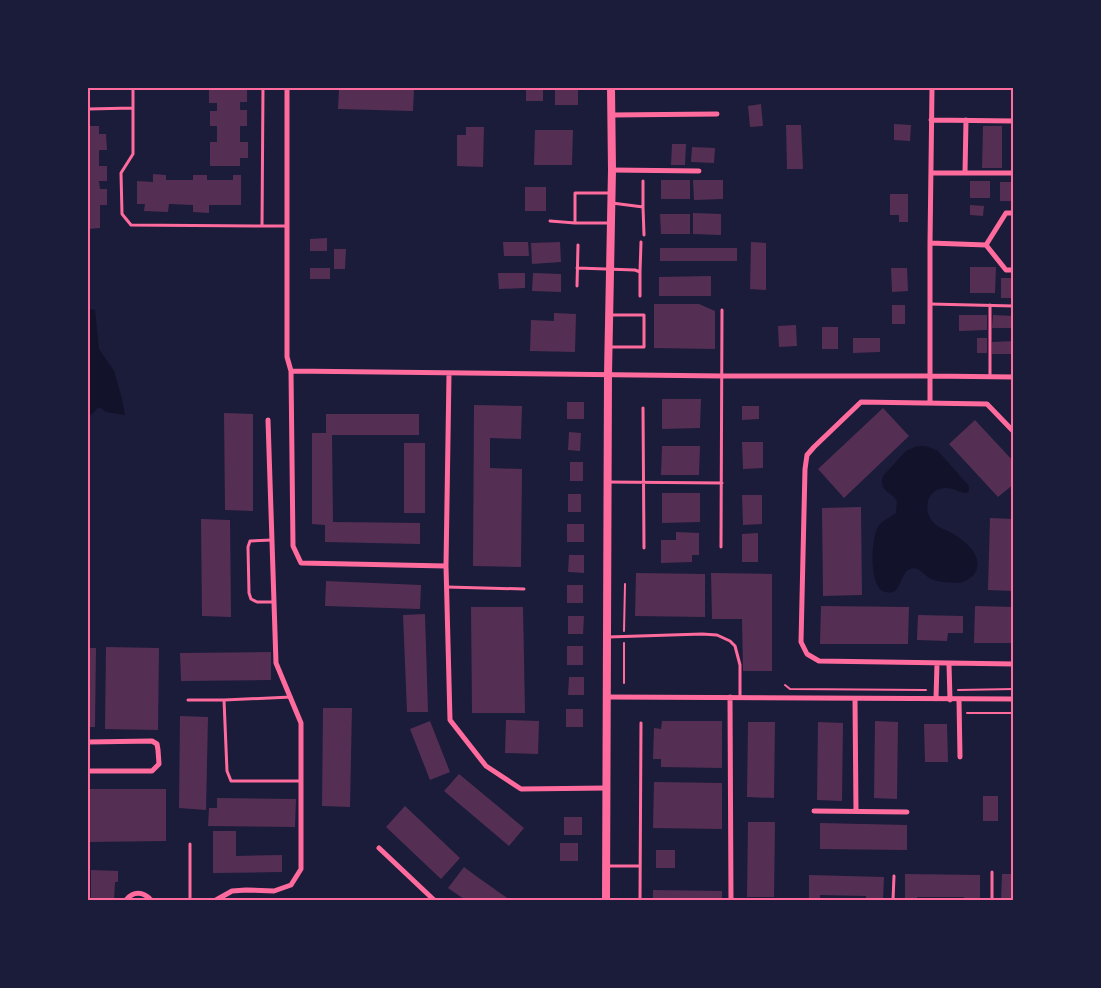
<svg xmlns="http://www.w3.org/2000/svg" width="1101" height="988" font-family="Merriweather,serif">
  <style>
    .water { fill: #12122b }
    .building { fill: #542f53 }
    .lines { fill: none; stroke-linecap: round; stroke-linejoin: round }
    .path { stroke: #ff6b9d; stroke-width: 2 }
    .service { stroke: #ff6b9d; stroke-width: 3 }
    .minor { stroke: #ff6b9d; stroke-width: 5 }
    .tertiary { stroke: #ff6b9d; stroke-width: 8 }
    .neatline { fill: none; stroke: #ff6b9d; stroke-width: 2 }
  </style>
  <rect width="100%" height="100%" fill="#1b1b3a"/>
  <path class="water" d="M88 309 95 310 99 349 114 371 122 399 125 415 106 412 99 407 88 418Z
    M917 446H925L937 450 969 486V491L967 493C959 493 953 487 945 488 925 489 922 512 935 524 939 528 947 530 952 533 964 540 983 555 976 571 973 578 965 582 958 583 950 583 939 582 931 579 924 576 918 564 908 570 899 576 901 599 883 591 869 585 871 538 878 527 882 521 890 517 896 513L897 501C891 491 878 491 883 476L906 451Z"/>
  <path class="building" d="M209 88H247V102H240V110H247V126H240V142H248V158H240V166H210V142H217V126H210V111H217V103H209Z
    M358 88H393L414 89 413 111 338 109 339 89H358Z
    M526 88H543V101H526Z
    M555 88H578V105H555Z
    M761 104 763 126 750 127 748 106Z
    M894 124 911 125 910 141 894 140Z
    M786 125H801L803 169H787Z
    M88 126H99V134H106L107 150H99V166H107V181H99L100 189H107V205H100V228L88 229Z
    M983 126H1002V168H982Z
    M466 127H484L483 167 457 166V135H466Z
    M535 130H573L572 165H534Z
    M672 144H686L685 165H671Z
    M692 147 715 148 714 163 691 162Z
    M153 174 166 175V180H193V175H207V180H233V175H241V205H209V213L193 212V205L169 204 168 212 144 211 145 204H137V181L153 182Z
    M661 180H690V199H661Z
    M693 180H723V199L694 200Z
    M970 181H990V198H970Z
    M1000 182H1014V201H1000Z
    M525 187H546V211H525Z
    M890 194H908V222H899V215H890Z
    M970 205 984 206 983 216 970 215Z
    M693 213 721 214V235L693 234Z
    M660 214H690V234H661Z
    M327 238V251H310V239Z
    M503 242H528L529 256H504Z
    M560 242 561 262 532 264 531 243Z
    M751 242 766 243V290L750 289Z
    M660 248H737V261H660Z
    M334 249H346L345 269H334Z
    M970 267H996L995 293H970Z
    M310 268H330V279H310Z
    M891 268H907L908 291 892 292Z
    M498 273H525V288L499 289Z
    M533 273 561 274V292L532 291Z
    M711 276V296H659V277Z
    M1001 278H1014V298H1001Z
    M654 304H699L715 311V349L654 348Z
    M892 305H905V324H892Z
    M554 313 576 314 575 352 530 351 531 320 554 321Z
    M959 315H987V330L959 331Z
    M993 315 1014 316V328H992Z
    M796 325 797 346 779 347 778 326Z
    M822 327H838V349H822Z
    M853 338H880V352L853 353Z
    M977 338H987V353H977Z
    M1014 341V354H992V342Z
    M662 399H701L700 428 662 429Z
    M567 402H584V419H567Z
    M474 405 522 406 521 439 490 438V468L522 469 521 567 473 566Z
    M742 406H759V419L742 420Z
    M883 408 909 436 844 498 818 469Z
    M224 413 253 414V511L225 510Z
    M326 414H419V435H332L333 522 420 523V544L325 542V525L312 524V433H326Z
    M975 420 1014 462V484L998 497 949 444Z
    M569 432 581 433 580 451 568 450Z
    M742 442H763V468L743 469Z
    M404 443H425V513H404Z
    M662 446H700L699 475H661Z
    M570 462H583V481H570Z
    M662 493H700V522L662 523Z
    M568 494H581V512H568Z
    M742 495H762V524L743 525Z
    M861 507 862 595 823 596 822 508Z
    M990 518 1014 519V591L988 590Z
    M201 519 230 520 231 617 202 616Z
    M567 524H584V542H567Z
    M676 532 699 533V555H692V562L661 563V540H676Z
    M758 533V562H742V534Z
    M569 555H584V573L568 572Z
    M636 573 705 574V617L635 616Z
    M711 573 772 574V671H743L742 619H712Z
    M326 581 421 585 420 609 325 606Z
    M567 585H583V603H567Z
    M821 606 909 607 908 644H820Z
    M975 606 1014 607V643H974Z
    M471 607H523L525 713H472Z
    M425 614 428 712H407L403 615Z
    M918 615 963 616V633H948L947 641 917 640Z
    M568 616H584L583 634H568Z
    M567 646H583V665H567Z
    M106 647 159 648 158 730 105 729Z
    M88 648H96L95 727H88Z
    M271 652V680L181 681 180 653Z
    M569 677H584V695H568Z
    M323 708H352L350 807 322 806Z
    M566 709H583V727H566Z
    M180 716 208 717 206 810 179 808Z
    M506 720 539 721 538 754 505 753Z
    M430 721 450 772 430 780 410 729Z
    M662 721H722V768L661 767V759H653L654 728 661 729Z
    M875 721 898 722 897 799 874 798Z
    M748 722H775L774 798 747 797Z
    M818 722 843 723 842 801 817 800Z
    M924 724H947L948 762H925Z
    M459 774 524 828 509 846 444 791Z
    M654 782 722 783V829L653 828Z
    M88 789H166V841L88 842Z
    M983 796H998V821H983Z
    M217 798 296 799 295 827 208 826 209 808H217Z
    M405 806 460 858 441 879 386 827Z
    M564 817H582V835H564Z
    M748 822H775L774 897H747Z
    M820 823 907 825V850L820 849Z
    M213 831H236V856L282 855V872L213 873Z
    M560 843H578V861H560Z
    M656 850H675V868H656Z
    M464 867 476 876 510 900H466L461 897 448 888Z
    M91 870 118 871V882H115L114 900H91Z
    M905 874 980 875V900H964V897H917V900H905Z
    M1002 874H1014V900H1001Z
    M809 875 884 877 883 900H866V896L820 895V899H809Z
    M653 890 722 891V900H653Z"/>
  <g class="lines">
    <path class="path" d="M624 631 625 584
      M624 683V643
      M785 685 790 689 926 690
      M958 690 1014 689
      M967 713H1014"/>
    <path class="service" d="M133 88V154L121 173 122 214 131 225 262 226 263 88
      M88 109 133 108
      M643 181V207
      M612 203 643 207 644 235
      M550 221 575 223
      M611 223H575V193H611
      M262 226H287
      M577 268 635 270 640 272V296
      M640 272 641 242
      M577 286 578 245
      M930 304 1014 306
      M990 305V376
      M609 347H644V315H610
      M643 408 644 548
      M608 482 722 483
      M272 540 250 541 248 547 249 593 251 599 257 602H273
      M721 547 722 310
      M447 587 524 589
      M608 637 702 634 717 635 730 641 735 646 740 665V697
      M291 697 224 700 227 771 231 781H301
      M188 700H224
      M190 844V900
      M607 866H640
      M992 872V900
      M640 900 641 723
      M893 900 894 876"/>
    <path class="minor" d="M287 88V357L291 371 293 546 301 563 446 566
      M611 115 717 114
      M931 120 1014 121
      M612 170 699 171
      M931 173H1014
      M965 173 966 120
      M930 243 986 245 1006 270H1014
      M986 245 1006 213H1014
      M291 371 722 376H931L1014 377
      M449 374 446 566 450 720 486 766 521 789 607 788
      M930 403V243L932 88
      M1014 432 987 404 861 402 814 447 807 455 805 469 801 642 807 654 819 661 1014 664
      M949 664 950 700
      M608 697 1014 699
      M730 697 731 900
      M855 699 856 811
      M936 699 937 663
      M959 700 960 757
      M88 742 152 741 157 744 158 750 159 764 152 771H88
      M814 811 907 812
      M379 848 434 900
      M126 900C133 891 143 891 151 900
      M216 900 232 891 246 890 274 891 291 885 301 869V723L276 663 268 420"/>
    <path class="tertiary" d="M606 900 608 374 612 170 611 88"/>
  </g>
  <rect width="1101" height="988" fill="none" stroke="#1b1b3a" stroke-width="178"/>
  <rect x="89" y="89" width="923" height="810" class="neatline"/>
</svg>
